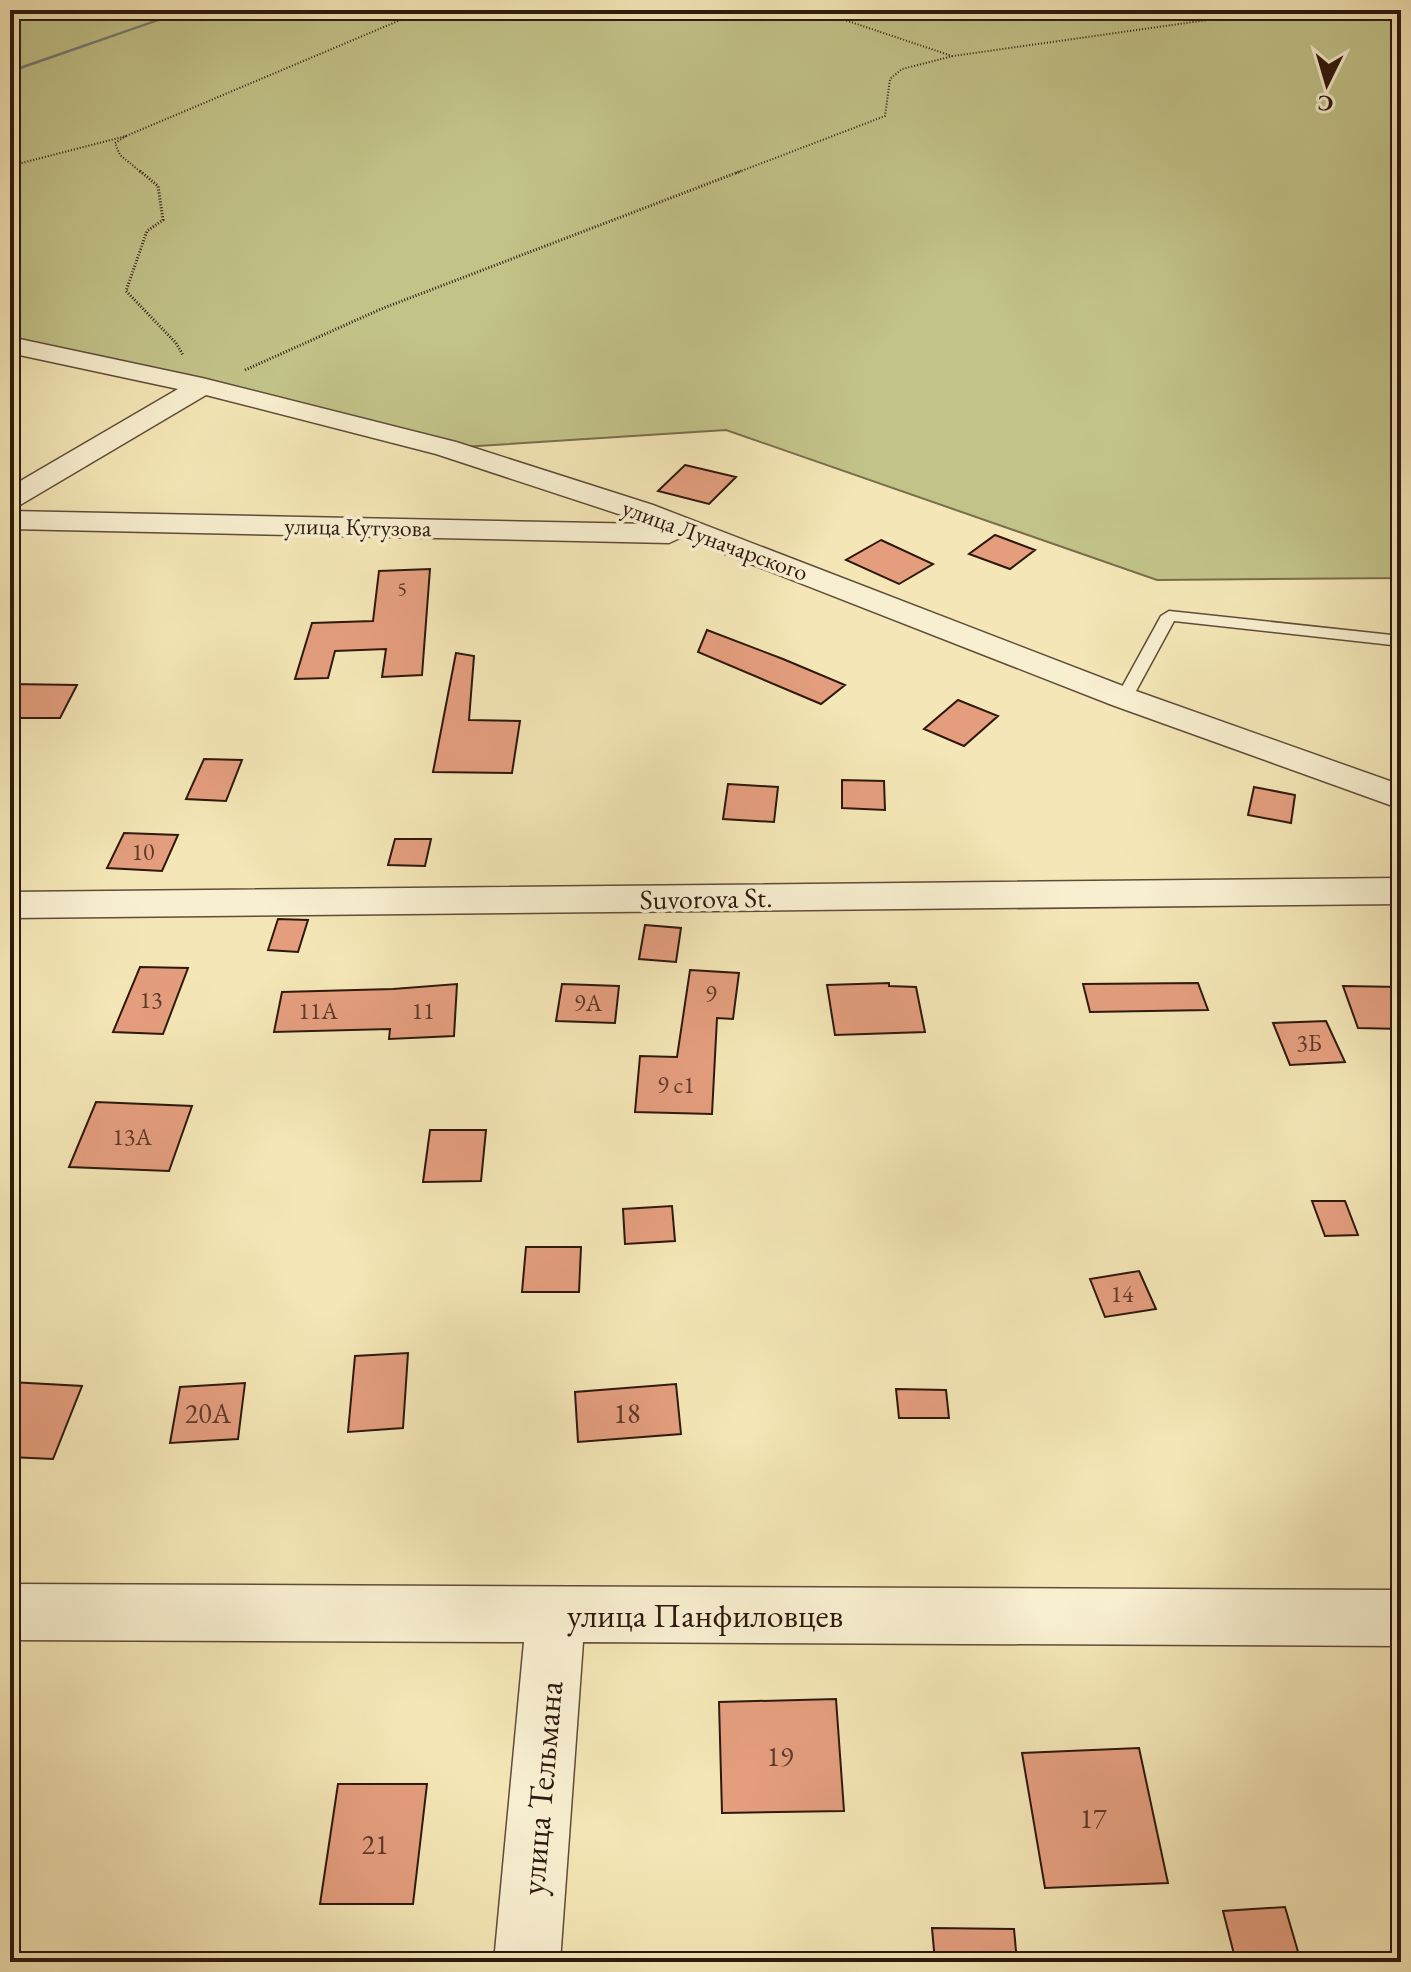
<svg xmlns="http://www.w3.org/2000/svg" width="1411" height="1972" font-family="'EB Garamond',serif">
  <style>
    .green { fill: #c2c389; stroke: #786e4c; stroke-width: 2 }
    .lines { fill: none; stroke-linecap: round; stroke-linejoin: round }
    .stream { fill: #727b74; fill-rule: evenodd }
    .building { fill: #e49e7e; stroke: #2e180e; stroke-width: 2 }
    .service-casing { stroke: #604c38; stroke-width: 3 }
    .minor-casing { stroke: #604c38; stroke-width: 3 }
    .path-far1 { stroke: #2e180e; stroke-width: 2; stroke-dasharray: 1 2; stroke-linecap: butt }
    .path { stroke: #2e180e; stroke-width: 3; stroke-dasharray: 1 2; stroke-linecap: butt }
    .service { fill: #f8efd0; fill-rule: evenodd }
    .minor { fill: #f8efd0; fill-rule: evenodd }
    .labels { text-anchor: middle; stroke-width: 7; stroke-linejoin: round; paint-order: stroke }
    .far-number-label { font-size: 20px; fill: #5c3a2a }
    .far-street-label { font-size: 24px; fill: #2e180e; stroke: #f8efd0 }
    .number-label { font-size: 24px; fill: #5c3a2a }
    .street-label { font-size: 28px; fill: #2e180e; stroke: #f8efd0 }
    .near-number-label { font-size: 28px; fill: #5c3a2a }
    .near-street-label { font-size: 34px; fill: #2e180e; stroke: #f8efd0 }
  </style>
  <rect width="100%" height="100%" fill="#f4e6b6"/>
  <filter id="stains"><feTurbulence type="fractalNoise" baseFrequency=".0025" numOctaves="4"/><feColorMatrix values="0 0 0 0 .2 0 0 0 0 .09 0 0 0 0 .02 0 0 0 .5 -.17"/></filter>
  <radialGradient id="worn" r=".72"><stop offset=".6" stop-color="#630" stop-opacity="0"/><stop offset="1" stop-color="#630" stop-opacity=".3"/></radialGradient>
  <path class="green" d="M10 10H1401V578L1157 580 726 430 446 448 10 345Z"/>
  <g class="lines">
    <path class="stream" d="M184 10H190L10 73V70Z"/>
  </g>
  <path class="building" d="M685 465 736 477 709 504 658 491Z
    M995 535 1035 550 1010 569 969 554Z
    M881 540 933 564 899 584 846 560Z
    M430 569 422 675 382 677 386 649 335 651 328 678 295 679 312 623 373 621 379 571Z
    M707 630 783 659 845 685 821 704 698 652Z
    M456 653 474 656 469 720 520 721 512 773 433 772Z
    M10 684 77 685 60 718H10Z
    M958 700 998 716 964 746 924 729Z
    M204 759 242 760 226 801 186 799Z
    M842 780 884 781 885 810 842 808Z
    M728 784 778 787 774 822 723 819Z
    M1254 787 1295 795 1291 823 1248 815Z
    M124 833 178 835 162 871 107 868Z
    M395 839H431L425 866 388 865Z
    M278 919 308 920 298 952 268 950Z
    M645 925 681 928 676 962 639 959Z
    M140 967 188 968 163 1034 113 1032Z
    M690 970 739 973 733 1019 717 1018 712 1114 635 1112 640 1056 677 1057Z
    M889 983V986L916 987 925 1032 835 1035 827 985Z
    M1198 983 1208 1010 1090 1012 1083 984Z
    M457 984 454 1036 389 1039 390 1029 274 1032 282 992 393 989Z
    M562 984 619 986 615 1023 556 1021Z
    M1343 986 1401 987V1029L1358 1028Z
    M1326 1021 1345 1062 1290 1065 1273 1023Z
    M96 1102 192 1106 169 1171 69 1167Z
    M430 1130H486L481 1181 423 1182Z
    M1312 1201H1345L1358 1235 1325 1236Z
    M672 1206 675 1241 625 1244 623 1209Z
    M526 1247H581L579 1292H522Z
    M1139 1271 1156 1309 1105 1317 1090 1279Z
    M408 1353 403 1428 348 1432 355 1356Z
    M10 1382 82 1386 53 1459 10 1457Z
    M245 1383 238 1439 170 1443 180 1387Z
    M676 1384 681 1434 578 1442 575 1392Z
    M896 1389 946 1390 949 1418H899Z
    M836 1699 844 1811 722 1813 719 1702Z
    M1139 1748 1168 1883 1045 1888 1022 1753Z
    M338 1784H427L413 1904H320Z
    M1285 1907 1301 1962H1236L1223 1911Z
    M932 1928 1014 1929 1017 1962H935Z"/>
  <g class="lines">
    <g class="service-casing">
      <path id="service" d="M1169 611 1401 636V646L1174 621 1130 702H1118L1116 698 1161 616Z"/>
    </g>
    <g class="minor-casing">
      <path id="minor" d="M10 337 202 378 456 442 653 505 1136 691 1401 785V809L1112 705 682 537 669 543 10 529V511L649 524 436 454 206 395 20 505 10 508V487L178 389 10 353Z
        M1401 878V904L10 918V892Z
        M10 1584 1401 1590V1646L583 1642 560 1962H494L524 1642 10 1640Z"/>
    </g>
    <path class="path-far1" d="M815 10 952 56
      M126 136 115 143 120 155 142 173
      M10 166 126 136 424 10
      M736 173 885 116 890 79 902 69 953 56 1278 10"/>
    <path class="path" d="M140 171 158 186 163 220 147 231 126 291 176 343 183 355
      M245 370 381 309 741 171"/>
    <use href="#service" class="service"/>
    <use href="#minor" class="minor"/>
  </g>
  <g class="labels">
    <g class="far-number-label">
      <text x="402" y="596">5</text>
    </g>
    <g class="far-street-label">
      <text transform="translate(358 527) rotate(1)" y="8">улица Кутузова</text>
      <text transform="translate(715 540) rotate(20)" y="8">улица Луначарского</text>
    </g>
    <g class="number-label">
      <text x="143" y="860">10</text>
      <text x="711" y="1002">9</text>
      <text x="151" y="1008">13</text>
      <text x="588" y="1011">9А</text>
      <text x="318" y="1019">11А</text>
      <text x="423" y="1019">11</text>
      <text x="1309" y="1051">3Б</text>
      <text x="676" y="1093">9 с1</text>
      <text x="132" y="1145">13А</text>
      <text x="1122" y="1302">14</text>
    </g>
    <g class="street-label">
      <text transform="translate(706 898) rotate(-1)" y="10">Suvorova St.</text>
    </g>
    <g class="near-number-label">
      <text x="208" y="1423">20А</text>
      <text x="627" y="1423">18</text>
      <text x="780" y="1766">19</text>
      <text x="1093" y="1828">17</text>
      <text x="375" y="1854">21</text>
    </g>
    <g class="near-street-label">
      <text x="705" y="1627">улица Панфиловцев</text>
      <text transform="translate(541 1788) rotate(-85)" y="12">улица Тельмана</text>
    </g>
  </g>
  <rect width="1411" height="1972" fill="none" stroke="#f4e6b6" stroke-width="40"/>
  <rect x="12" y="12" width="1387" height="1948" fill="none" stroke="#2e180e" stroke-width="4"/>
  <rect x="20" y="20" width="1371" height="1932" fill="none" stroke="#2e180e" stroke-width="2"/>
  <g transform="translate(1327 84) rotate(185)" stroke="#f8efd0" stroke-width="6" paint-order="stroke">
  <path d="M0-6L14 30L0 20L-14 30Z" fill="#2e180e"/>
  <text y="-12" font-size="22" font-weight="bold" text-anchor="middle" fill="#2e180e">С</text>
  </g>
  <rect width="100%" height="100%" filter="url(#stains)"/>
  <rect width="100%" height="100%" fill="url(#worn)"/>
</svg>
